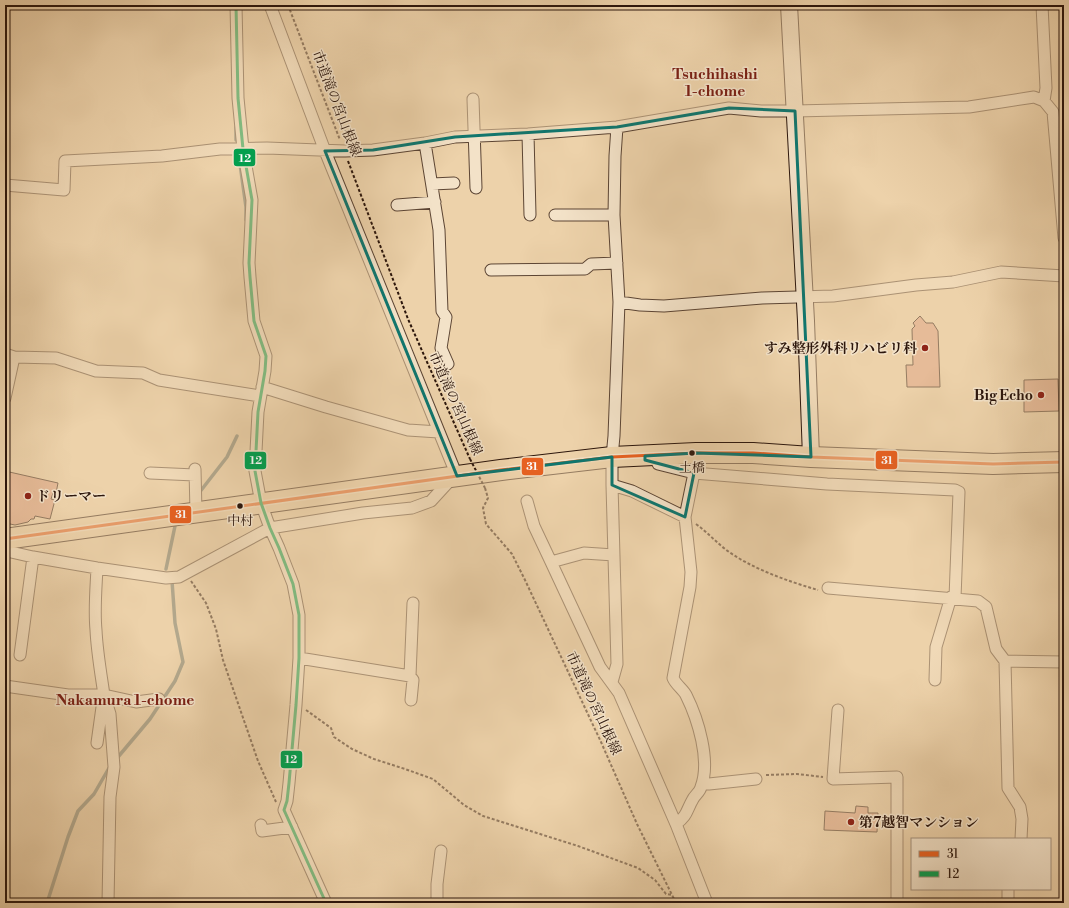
<svg xmlns="http://www.w3.org/2000/svg" width="1069" height="908" font-family="'Libre Bodoni','Noto Serif JP',serif">
  <style>
    .lines { fill: none; stroke-linecap: round; stroke-linejoin: round }
    .stream { stroke: #6d776b; stroke-width: 3.5 }
    .building { fill: #dd9f84; stroke: #2c160c }
    .street-casing { stroke: #5c4534; stroke-width: 13 }
    .secondary-casing { stroke: #2c160c; stroke-width: 18 }
    .highway-casing { stroke: #2c160c; stroke-width: 22 }
    .path { stroke: #2c160c; stroke-width: 2; stroke-dasharray: 3 2; stroke-linecap: butt }
    .street { stroke: #f3e2c8; stroke-width: 11 }
    .secondary { stroke: #f3e2c8; stroke-width: 16 }
    .highway { stroke: #edd2aa; stroke-width: 20 }
    .path-bridge { stroke: #2c160c; stroke-width: 2; stroke-dasharray: 3 2; stroke-linecap: butt }
    .bus-1-casing { stroke: #f3e2c8; stroke-width: 6 }
    .bus-2-casing { stroke: #f3e2c8; stroke-width: 6 }
    .bus-1 { stroke: #e86121; stroke-width: 3 }
    .bus-2 { stroke: #029f4e; stroke-width: 3 }
    .marked { fill: none; stroke: #0f766e; stroke-width: 3; stroke-linejoin: round }
    .poi-dot { fill: #8f2418; stroke: #f3e2c8; stroke-width: 1.5 }
    .bus-dot { fill: #2c160c; stroke: #f3e2c8; stroke-width: 1.5 }
    .labels { text-anchor: middle; stroke-width: 3; stroke-linejoin: round; paint-order: stroke }
    .bus-label { font-size: 13px; fill: #2c160c; stroke: #f3e2c8 }
    .street-label { font-size: 14px; fill: #2c160c; stroke: #f3e2c8 }
    .poi-label { font-size: 14px; font-weight: bold; fill: #2c160c; stroke: #f3e2c8; text-anchor: end }
    .neighbourhood-label { font-size: 15px; font-weight: bold; fill: #7a1f14; stroke: #f3e2c8 }
    .line-badge { stroke: #f3e2c8; stroke-width: 1.5 }
    .badge-label { font-size: 11px; text-anchor: middle; font-weight: bold; fill: #fff }
  </style>
  <rect width="100%" height="100%" fill="#edd2aa"/>
  <filter id="stains"><feTurbulence type="fractalNoise" baseFrequency=".005" numOctaves="4"/><feColorMatrix values="0 0 0 0 .2 0 0 0 0 .09 0 0 0 0 .02 0 0 0 .5 -.17"/></filter>
  <radialGradient id="worn" r=".72"><stop offset=".6" stop-color="#630" stop-opacity="0"/><stop offset="1" stop-color="#630" stop-opacity=".3"/></radialGradient>
  <g class="lines">
    <path class="stream" d="M236 127V140
      M240 164 246 207V220
      M199 493 227 457 237 436
      M166 569 175 526
      M118 757 150 719 175 681 183 662 175 623 172 581
      M47 903 68 837 78 811 94 794 109 768"/>
  </g>
  <path class="building" d="M920 316 926 323H933L938 331 940 387H907L906 365H913L912 329 915 326 913 323Z
    M1058 379 1059 411 1024 412V380Z
    M5 471 58 483 56 493H53L51 499 55 500 50 519 35 516 34 519H31L28 522 15 525 5 523Z
    M856 806 868 807V813H878L877 832 824 830 825 811 855 813Z"/>
  <g class="lines">
    <g class="street-casing">
      <path id="street" d="M236 5 238 98 243 149 252 200 249 263 250 277 254 321 266 356 265 371 258 412 255 471 261 503 270 528 279 548 293 584 299 615V658L296 705 289 783 287 801 284 810 326 903
        M270 5 325 151 457 476
        M1042 5 1046 88 1044 101
        M473 99 476 188
        M528 134 530 215
        M425 143 439 230 442 311 446 317 441 348 448 364
        M432 184 454 183
        M5 185 64 190 65 161 162 156 220 149 267 148 345 151 373 150 425 143 455 137 528 134 617 127 729 108 761 111H795L969 107 1034 97 1044 101 1053 112 1064 238
        M397 205 435 202
        M555 215H614
        M491 270 585 269 591 264 617 263
        M619 302 640 305 664 306 762 298 833 296 916 285 953 282 1001 272 1064 276
        M5 354 14 357 56 358 96 371 143 373 159 380 260 396
        M262 387 326 407 408 430 439 432
        M5 398 14 357
        M655 455 658 464 694 473
        M195 469 196 512
        M150 473 195 475
        M612 485 632 491 685 517 694 473 827 484 955 490 959 492 955 598
        M527 501 534 526 551 562 584 553 614 555
        M5 548 11 552 33 557 97 568 166 578 179 577 270 528 363 513 412 508 431 501 453 477
        M551 562 600 667 619 693 676 824 707 903
        M97 568C96 589 94 610 96 630 97 652 101 674 104 695L136 702 159 699
        M828 588 978 601 986 607 996 649 1005 661 1064 662
        M20 655 33 557
        M299 658 410 676 413 680 411 700
        M1005 661 1008 788 1020 807 1022 819 1021 839
        M410 676 413 603
        M935 680 936 647 951 597
        M612 682 617 664 612 485V457L614 436 619 302 614 215 615 156 617 127
        M5 686 68 695H104L110 714 114 767 110 797 108 903
        M838 710 833 779 897 777V903
        M97 743 103 700
        M703 783 709 784 756 779
        M676 824C688 815 686 811 693 799 695 795 700 792 701 787 711 761 698 719 686 695 683 689 676 685 673 678L690 587 691 572 685 517
        M261 825 262 831 292 827
        M437 903V884L441 851
        M1008 903V889"/>
    </g>
    <g class="secondary-casing">
      <path id="secondary" d="M789 5 806 321 811 457"/>
    </g>
    <g class="highway-casing">
      <path id="highway" d="M5 539 501 470 612 457 696 453H753L811 457 993 464 1064 462"/>
    </g>
    <path class="path" d="M288 5 340 140
      M348 161 408 319 470 459
      M485 488 488 498 483 508 486 524 512 554 525 580 601 742 637 824 676 903
      M696 524C707 532 715 541 725 549 750 568 787 581 818 590
      M191 581 206 603 216 629 223 660 258 761 276 802
      M306 710 331 728 334 737 352 749 374 759 405 769 433 779 464 805 483 816 578 846 638 868 655 880 666 894 672 895
      M766 775 797 774 823 777"/>
    <use href="#street" class="street"/>
    <use href="#secondary" class="secondary"/>
    <use href="#highway" class="highway"/>
    <path class="path-bridge" d="M470 459 485 488"/>
    <g class="bus-1-casing">
      <path id="bus-1" d="M5 539 501 470 612 457 696 453H753L811 457 993 464 1064 462"/>
    </g>
    <g class="bus-2-casing">
      <path id="bus-2" d="M236 5 238 98 243 149 252 200 249 263 250 277 254 321 266 356 265 371 258 412 255 471 261 503 270 528 279 548 293 584 299 615V658L296 705 289 783 287 801 284 810 326 903"/>
    </g>
    <use href="#bus-1" class="bus-1"/>
    <use href="#bus-2" class="bus-2"/>
  </g>
  <path d="M0 0H1069V908H0ZM729 108 795 111 811 457 696 453 645 456V460L694 473 685 517 612 485V457L457 476 325 151 373 150 455 137 617 127Z" fill="#edd2aa" fill-opacity=".55" fill-rule="evenodd"/>
  <path class="marked" d="M729 108 795 111 811 457 696 453 645 456V460L694 473 685 517 612 485V457L457 476 325 151 373 150 455 137 617 127Z"/>
  <g class="poi-dot">
    <circle cx="925" cy="348" r="4"/>
    <circle cx="1041" cy="395" r="4"/>
    <circle cx="28" cy="496" r="4"/>
    <circle cx="851" cy="822" r="4"/>
  </g>
  <g class="bus-dot">
    <circle cx="692" cy="453" r="3.5"/>
    <circle cx="240" cy="506" r="3.5"/>
  </g>
  <g class="labels">
    <g class="bus-label">
      <text x="692" y="472">土橋</text>
      <text x="240" y="525">中村</text>
    </g>
    <g class="street-label">
      <text transform="translate(337 103) rotate(69)" y="5">市道滝の宮山根線</text>
      <text transform="translate(456 403) rotate(66)" y="5">市道滝の宮山根線</text>
      <text transform="translate(594 703) rotate(65)" y="5">市道滝の宮山根線</text>
    </g>
    <g class="poi-label">
      <text x="917" y="353">すみ整形外科リハビリ科</text>
      <text x="1033" y="400">Big Echo</text>
      <text x="36" y="501" text-anchor="start">ドリーマー</text>
      <text x="859" y="827" text-anchor="start">第7越智マンション</text>
    </g>
    <g class="neighbourhood-label">
      <text x="715" y="79">Tsuchihashi<tspan x="715" dy="17">1-chome</tspan></text>
      <text x="125" y="705">Nakamura 1-chome</text>
    </g>
  </g>
  <g class="line-badge">
    <rect x="233" y="148" width="23" height="19" rx="4" fill="#029f4e"/>
    <rect x="875" y="450" width="23" height="20" rx="4" fill="#e86121"/>
    <rect x="244" y="451" width="23" height="19" rx="4" fill="#029f4e"/>
    <rect x="521" y="457" width="23" height="19" rx="4" fill="#e86121"/>
    <rect x="169" y="505" width="23" height="19" rx="4" fill="#e86121"/>
    <rect x="280" y="750" width="23" height="19" rx="4" fill="#029f4e"/>
  </g>
  <g class="badge-label">
    <text x="245" y="162">12</text>
    <text x="887" y="464">31</text>
    <text x="256" y="464">12</text>
    <text x="532" y="470">31</text>
    <text x="181" y="518">31</text>
    <text x="291" y="763">12</text>
  </g>
  <rect width="1069" height="908" fill="none" stroke="#edd2aa" stroke-width="20"/>
  <rect x="6" y="6" width="1057" height="896" fill="none" stroke="#2c160c" stroke-width="2"/>
  <rect x="10" y="10" width="1049" height="888" fill="none" stroke="#2c160c"/>
  <rect x="911" y="838" width="140" height="52" fill="#f3e2c8" stroke="#a3907d"/>
  <rect x="919" y="851" width="20" height="6" fill="#e86121" stroke="#a3907d"/>
  <text x="947" y="858" font-size="12" fill="#2c160c">31</text>
  <rect x="919" y="871" width="20" height="6" fill="#029f4e" stroke="#a3907d"/>
  <text x="947" y="878" font-size="12" fill="#2c160c">12</text>
  <rect width="100%" height="100%" filter="url(#stains)"/>
  <rect width="100%" height="100%" fill="url(#worn)"/>
</svg>
